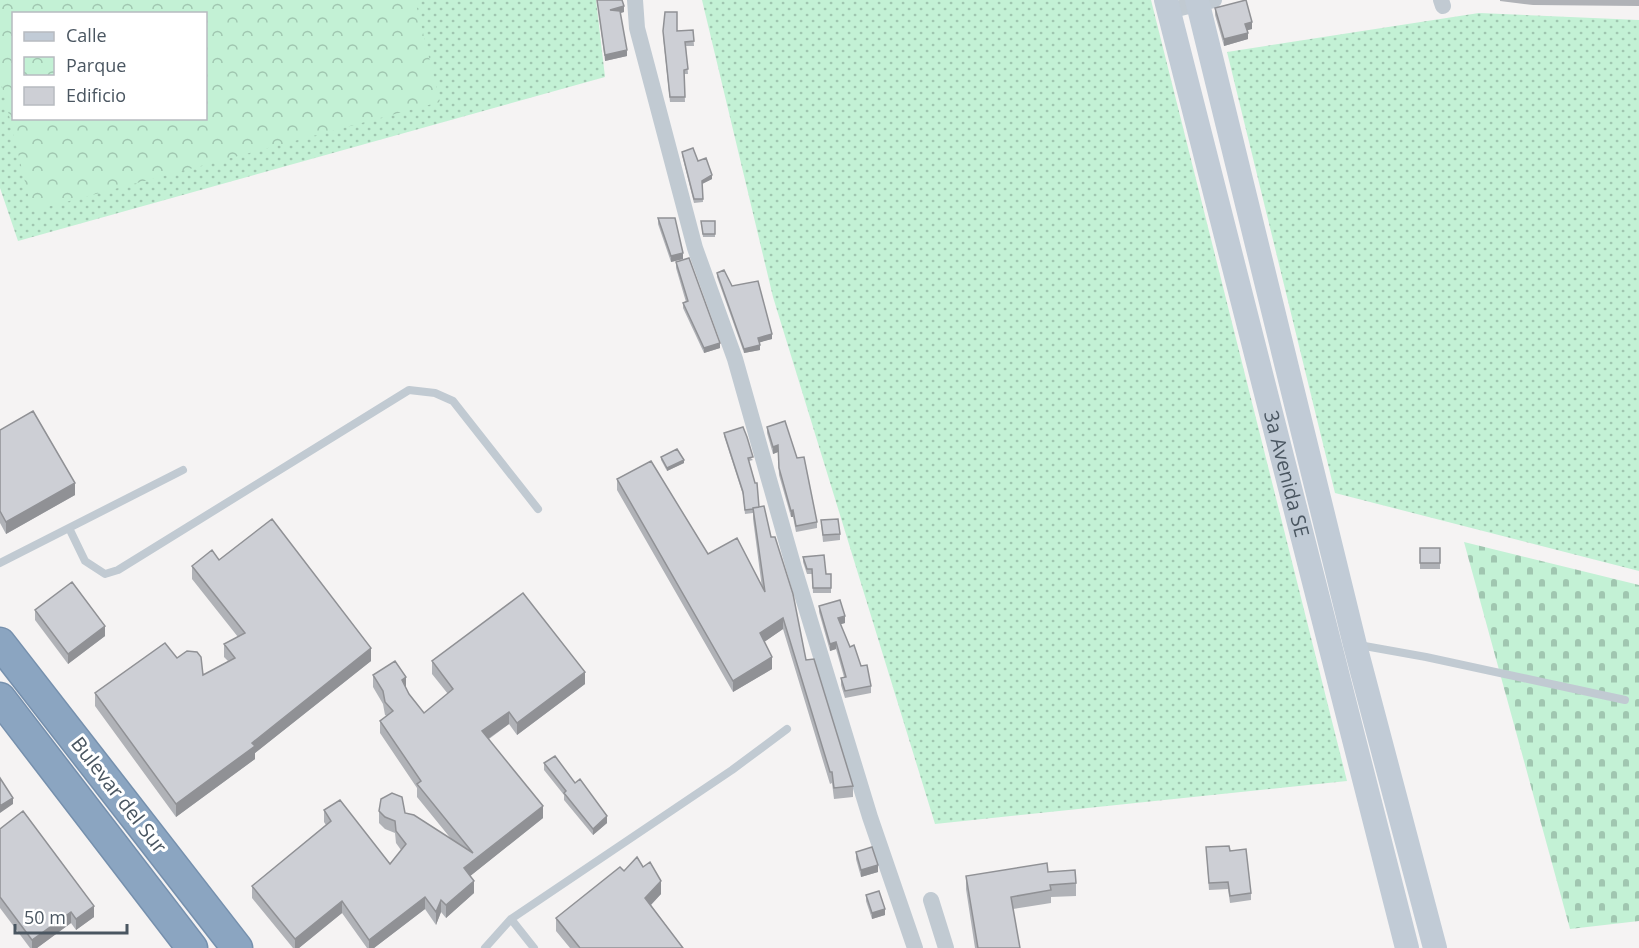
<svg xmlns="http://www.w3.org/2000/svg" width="1639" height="948" font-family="'Open Sans',sans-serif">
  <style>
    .grass { fill: url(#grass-dots); fill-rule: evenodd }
    .cemetery { fill: url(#cemetery-stones) }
    .park { fill: url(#park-crowns); fill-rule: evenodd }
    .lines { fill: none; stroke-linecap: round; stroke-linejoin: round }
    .highway-casing { stroke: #7690ad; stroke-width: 33 }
    .lane { stroke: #c1cad2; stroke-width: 8 }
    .street { stroke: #c1cad2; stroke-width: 16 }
    .secondary { stroke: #c1cbd6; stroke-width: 24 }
    .highway { stroke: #8ba5c1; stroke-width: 30 }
    .wall { fill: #b0b2b7 }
    .shaded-wall { fill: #909195 }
    .building { fill: #cdcfd5; stroke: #909195; stroke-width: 1.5 }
    .labels { text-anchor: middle; stroke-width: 6; stroke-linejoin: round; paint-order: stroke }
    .street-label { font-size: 20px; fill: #4a5661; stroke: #fff }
  </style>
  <defs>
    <pattern id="grass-dots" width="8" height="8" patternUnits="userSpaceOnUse" patternTransform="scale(1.5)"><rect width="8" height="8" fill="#c3f1d5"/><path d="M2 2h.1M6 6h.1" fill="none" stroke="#a0c6b0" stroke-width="1.8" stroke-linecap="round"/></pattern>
    <pattern id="cemetery-stones" width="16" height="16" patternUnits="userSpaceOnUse" patternTransform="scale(1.5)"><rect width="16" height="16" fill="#c3f1d5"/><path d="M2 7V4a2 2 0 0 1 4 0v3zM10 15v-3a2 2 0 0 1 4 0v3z" fill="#a0c6b0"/></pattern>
    <pattern id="park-crowns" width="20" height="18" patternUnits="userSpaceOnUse" patternTransform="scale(1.5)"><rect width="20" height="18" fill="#c3f1d5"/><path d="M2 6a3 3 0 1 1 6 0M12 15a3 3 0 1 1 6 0" fill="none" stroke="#a0c6b0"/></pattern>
  </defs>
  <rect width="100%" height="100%" fill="#f5f3f3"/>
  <path class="grass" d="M0 0H596L605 77 18 241 0 188ZM14 14H206V118H14Z
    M702 0H1151L1347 781 935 824 773 297Z
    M1479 13 1639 20V571L1335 493 1227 52Z"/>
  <path class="cemetery" d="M1464 542 1639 585V921L1570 929Z"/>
  <path class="park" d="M0 0H415L440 102 32 211 0 78ZM14 14H206V118H14Z"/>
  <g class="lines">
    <g class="highway-casing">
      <path id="highway" d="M0 643 237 948
        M0 698 192 948"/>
    </g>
    <path class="lane" d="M69 528 85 561 105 574 118 570 409 390 435 393 453 401 538 509
      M0 563 183 470
      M1359 645 1426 657 1625 700
      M511 919 534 948
      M485 948 511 919 732 770 787 729"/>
    <path class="street" d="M635 0 637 28 695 248 735 359 794 568 870 817 915 948
      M1441 0 1443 6
      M1168 11 1214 0
      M931 900 946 948"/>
    <g class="secondary">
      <path id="s1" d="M1166 0 1407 948"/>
      <path d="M1197 0 1355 645 1435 948"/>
    </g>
    <use href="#highway" class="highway"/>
  </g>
  <path class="wall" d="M597 0 624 12 620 13 627 56 605 61Z
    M1500 0H1639V6L1533 5 1500 1Z
    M1215 8 1252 29 1247 30 1248 39 1224 46 1215 15Z
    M693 30 694 46H686L688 74H684L685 102H670L663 36 677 31Z
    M682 152 712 179 702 184 703 202 694 203 682 155Z
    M658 218 683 259 671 262 658 224Z
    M701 221H715V237H703Z
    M676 262 720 348 704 353 683 308V303L686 302 676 268Z
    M717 273 732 286 772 339 759 342 760 350 744 353 717 277Z
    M767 427 817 522V528L796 532 793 517H791L779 475 778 452 773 454 767 433Z
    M0 430 75 495 6 534 0 523Z
    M724 433 753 460 749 461 759 507 771 537 806 660 853 786V797L834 799 832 783 830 784 783 629 764 642 772 669 733 692 617 490V479L708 554 762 588 753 519V513L745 514 743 495 724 436Z
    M661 457 684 463 667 471 661 460Z
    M821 520 840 534V540L823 542Z
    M1420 548H1440V569H1420Z
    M803 557 826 574H831V593H813L812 574H807L803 562Z
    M219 560 371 661 255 753V759L176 817 95 706V693L177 658 203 675 228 661 224 657V644L238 637 192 579V566Z
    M819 606 845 623 840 624 850 647 871 686V693L845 698 841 685V678L844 677 836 649 830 651 819 612Z
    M35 610 105 636 68 664 35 620Z
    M432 661 585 684 517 735 509 724 489 739 543 818 470 876 474 893 446 918 441 912 436 925 425 909 374 948H367L342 913 299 948H293L252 898V886L326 825 324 822V810L390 864 401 850 396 843 395 833 385 829 379 823V811L405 813 452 840 417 797V788L380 733V721L387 716 385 715 383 704 373 687V675L406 688 409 694 424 713 448 694 432 674Z
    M544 763 575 783 607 823 593 835 564 800V795L544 770Z
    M0 829 94 917 76 930 71 923 37 948H30L0 908Z
    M1206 847 1230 851 1251 893V900L1230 903 1228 889 1209 890Z
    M856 852 878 872 861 877 856 859Z
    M624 871 661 894 651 905 683 948H570L556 931V918Z
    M1048 872 1076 883V896L1051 897V903L1013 909 1020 948H975L966 889V876Z
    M866 895 885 915 872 919 866 901Z"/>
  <path class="shaded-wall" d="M624 6V12L610 16V10Z
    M1252 22V29L1245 31V24Z
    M1248 33V39L1224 46V39Z
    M627 50V56L605 61V55Z
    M712 175V179L702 184V181Z
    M683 253V259L671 262V256Z
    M772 334V339L758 343V338Z
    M720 343V348L704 353V348Z
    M760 345V350L744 353V349Z
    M778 445V452L773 454V447Z
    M684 460V463L667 471V468Z
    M75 483V495L6 534V522Z
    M793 510V517H791V511Z
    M845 616V623L838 625V618Z
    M783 618V629L760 645V633Z
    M105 626V636L68 664V654Z
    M836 642V649L830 651V644Z
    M371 648V661L255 753V759L176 817V804Z
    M772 657V669L733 692V681Z
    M585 672V684L517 735V723Z
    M406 677V690L402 680Z
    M509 712V724L482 743V731Z
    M13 798V804L0 813V806Z
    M543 806V818L464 881V868Z
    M607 816V823L593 835V829Z
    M878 865V872L861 877V870Z
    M474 881V893L446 918V905Z
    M661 881V894L645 911V898Z
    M425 897V909L374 948H369V940Z
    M441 900V912L436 925V912Z
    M342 901V913L299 948H295V939Z
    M94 906V917L76 930V919Z
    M885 909V915L872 919V913Z
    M71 912V923L37 948H32V940Z"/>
  <path class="building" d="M597 0H622L624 6 610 10 620 11 627 50 605 55Z
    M1246 0 1252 22 1245 24 1248 33 1224 39 1215 8Z
    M665 12H677V31L693 30 694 41 685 42 688 69 684 70 685 97H670L663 31Z
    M693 148 698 161 706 158 712 175 702 181 703 199H694L682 152Z
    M658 218H675L683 253 671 256Z
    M701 221H715V234H703Z
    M689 258 720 343 704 348 683 303 688 301 676 262Z
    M724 270 732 286 758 281 772 334 758 338 760 345 744 349 717 273Z
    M33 411 75 483 6 522 0 511V430Z
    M785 421 797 458 804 457 817 522 796 526 793 510 791 511 779 468 778 445 773 447 767 427Z
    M743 427 747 437 753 457 748 458 755 483H757L759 507 753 508V509L745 510 743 492 724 433Z
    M677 449 684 460 667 468 661 457Z
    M651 461 708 554 737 538 765 592 753 508 764 506 771 537H775L793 594 806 660 814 659 853 786 834 788 832 772H830L783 618 760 633 772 657 733 681 617 479Z
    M272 519 371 648 252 743 255 746 176 804 95 693 165 643 177 658 187 651 197 652 201 657 203 675 235 658 224 644 245 633 192 566 212 550 219 560Z
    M838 519 840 534 823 535 821 520Z
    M1420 548H1440V563H1420Z
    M824 555 826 574H831V588H813L812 569H807L803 557Z
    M72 582 105 626 68 654 35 610Z
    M523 593 585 672 517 723 509 712 482 731 543 806 464 868 474 881 446 905 441 900 436 912 425 897 369 940 342 901 295 939 252 886 331 821 324 810 340 800 390 864 406 844 396 831 395 821 385 817 379 811 381 799 392 793 402 797 405 813 414 815 473 853 417 784 421 781 380 721 393 711 385 702 383 691 373 675 395 661 406 677 402 680 409 694 424 713 453 689 432 661Z
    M840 600 845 616 838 618 850 647 854 645 861 666 867 665 871 686 845 691 841 678 846 677 836 642 830 644 819 606Z
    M555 756 575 783 580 779 607 816 593 829 564 793 566 791 544 763Z
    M0 778 13 798 0 806Z
    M23 811 94 906 76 919 71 912 32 940 0 897V829Z
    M1229 846 1230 851 1246 849 1251 893 1230 896 1228 882 1209 883 1206 847Z
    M872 847 878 865 861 870 856 852Z
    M637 857 643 867 650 862 661 881 645 898 683 948H580L556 918 620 867 624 871Z
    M1047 863 1048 872 1075 870 1076 883 1050 885 1051 890 1011 897 1020 948H978L966 876Z
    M879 891 885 909 872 913 866 895Z"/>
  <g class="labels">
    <g class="street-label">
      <text dy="7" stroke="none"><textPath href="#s1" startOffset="489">3a Avenida SE</textPath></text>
      <text transform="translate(119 795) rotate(52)" y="7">Bulevar del Sur</text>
    </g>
  </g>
  <rect x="12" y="12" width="195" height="108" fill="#ffffff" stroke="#b7bbc0" stroke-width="1.5"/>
  <rect x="24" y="32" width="30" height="9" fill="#c1cbd6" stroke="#b7bbc0" stroke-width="1.5"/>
  <text x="66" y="42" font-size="18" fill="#4a5661">Calle</text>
  <rect x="24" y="57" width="30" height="18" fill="url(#park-crowns)" stroke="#b7bbc0" stroke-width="1.5"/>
  <text x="66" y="72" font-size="18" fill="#4a5661">Parque</text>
  <rect x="24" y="87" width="30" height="18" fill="#cdcfd5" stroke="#b7bbc0" stroke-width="1.5"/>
  <text x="66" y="102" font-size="18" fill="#4a5661">Edificio</text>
  <path d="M15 924v9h112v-9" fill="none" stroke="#4a5661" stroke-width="3"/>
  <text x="24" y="924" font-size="18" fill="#4a5661" stroke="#ffffff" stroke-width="4.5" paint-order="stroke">50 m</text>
</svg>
